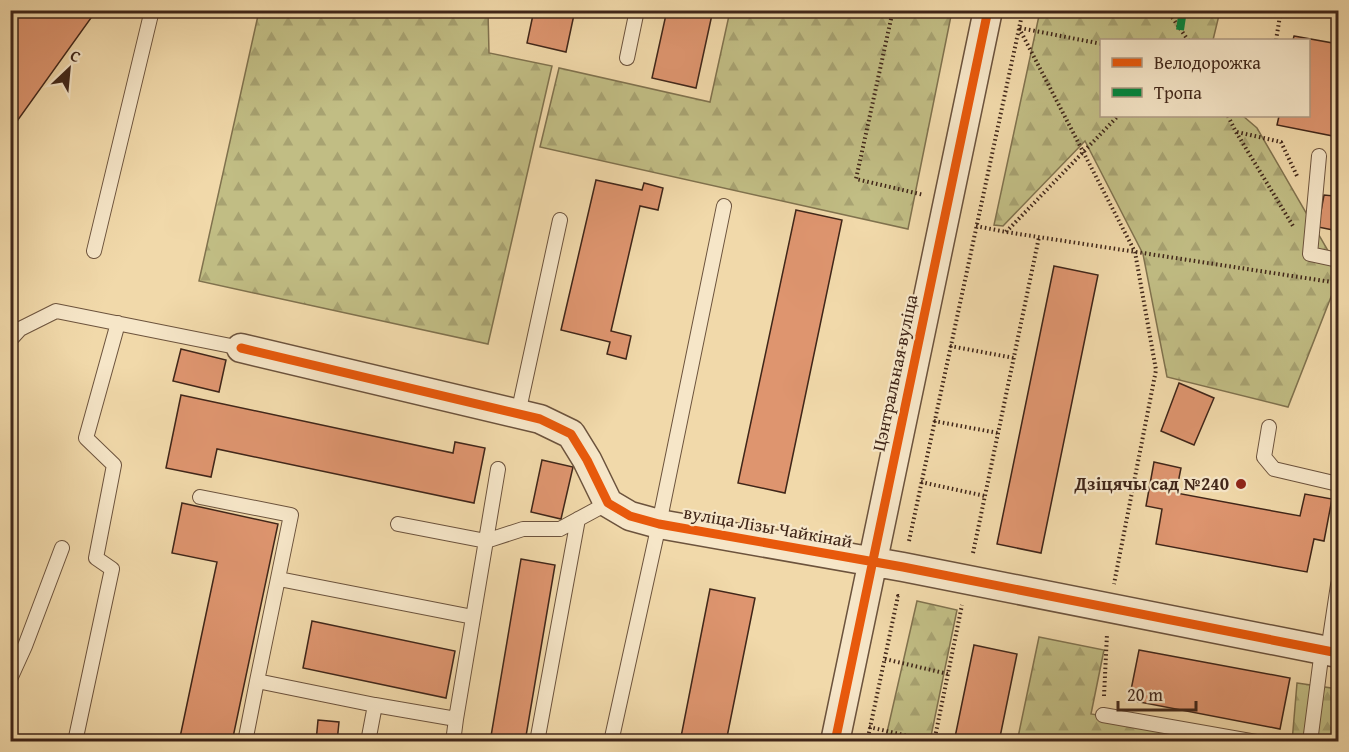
<svg xmlns="http://www.w3.org/2000/svg" width="1349" height="752" font-family="'Gentium Book Plus',serif">
  <style>
    .forest { fill: url(#forest-firs); stroke: #80724e; stroke-width: 1.5 }
    .building { fill: #de956f; stroke: #402619; stroke-width: 1.5 }
    .lines { fill: none; stroke-linecap: round; stroke-linejoin: round }
    .lane-casing { stroke: #6c533d; stroke-width: 16 }
    .street-casing { stroke: #6c533d; stroke-width: 31 }
    .path { stroke: #402619; stroke-width: 4; stroke-dasharray: 1.5 3; stroke-linecap: butt }
    .lane { stroke: #f6e6c8; stroke-width: 14 }
    .street { stroke: #f6e6c8; stroke-width: 28 }
    .quiet { stroke: #00873e; stroke-width: 8; stroke-dasharray: 15 8; stroke-linecap: butt }
    .cycleway-casing { stroke: #f6e6c8; stroke-width: 13 }
    .cycleway { stroke: #e8590c; stroke-width: 9 }
    .poi-dot { fill: #8f2418; stroke: #f6e6c8; stroke-width: 2 }
    .labels { text-anchor: middle; stroke-width: 4.5; stroke-linejoin: round; paint-order: stroke }
    .street-label { font-size: 18px; fill: #402619; stroke: #f6e6c8 }
    .poi-label { font-size: 18px; font-weight: bold; fill: #402619; stroke: #f6e6c8; text-anchor: end }
  </style>
  <defs>
    <pattern id="forest-firs" width="22" height="20" patternUnits="userSpaceOnUse" patternTransform="scale(1.5)"><rect width="22" height="20" fill="#c1bd84"/><path d="M5 1l3.5 6h-7zM16 11l3.5 6h-7z" fill="#a7a271"/></pattern>
  </defs>
  <rect width="100%" height="100%" fill="#f1d9aa"/>
  <filter id="stains"><feTurbulence type="fractalNoise" baseFrequency=".00333" numOctaves="4"/><feColorMatrix values="0 0 0 0 .2 0 0 0 0 .09 0 0 0 0 .02 0 0 0 .5 -.17"/></filter>
  <radialGradient id="worn" r=".72"><stop offset=".6" stop-color="#630" stop-opacity="0"/><stop offset="1" stop-color="#630" stop-opacity=".3"/></radialGradient>
  <path class="forest" d="M259 11H488L489 53 552 66 488 344 199 281Z
    M730 11H952L908 229 540 147 559 68 710 102Z
    M1040 11H1220L1213 40H1102V116H1243L1257 128 1338 268V279L1288 407 1167 377 1143 254 1085 141 1003 226 994 225Z
    M917 601 957 610 930 741H885Z
    M1039 637 1104 650 1091 714 1251 741 1017 742Z
    M1297 683 1338 689V741L1292 742Z"/>
  <path class="building" d="M10 10H81L91 18 10 131Z
    M534 10H575L566 52 527 43Z
    M667 10H713L696 88 652 78Z
    M1294 36 1338 44V137L1277 125 1279 116H1308V40H1293Z
    M1338 173V231L1318 227 1324 195 1334 196Z
    M596 180 642 190 644 183 663 188 658 210 640 206 611 331 631 336 626 359 607 354 610 342 561 330Z
    M796 210 842 220 785 493 738 483Z
    M1054 266 1098 275 1041 553 997 544Z
    M181 349 226 360 219 392 173 381Z
    M1179 383 1214 398 1194 445 1161 431Z
    M181 395 453 453 455 442 485 448 474 503 217 449 211 477 166 468Z
    M542 460 573 467 561 519 531 512Z
    M1154 462 1181 468 1176 493 1300 516 1305 494 1332 499 1324 541 1314 539 1307 572 1156 544 1162 509 1146 506Z
    M182 503 278 524 232 742H179L217 562 172 553Z
    M521 559 555 565 525 742H490Z
    M710 589 755 598 726 742H680Z
    M312 621 455 651 446 698 303 668Z
    M974 645 1017 654 999 742H954Z
    M1139 650 1290 678 1280 729 1129 700Z
    M318 720 339 722 337 742H316Z"/>
  <g class="lines">
    <g class="lane-casing">
      <path id="lane" d="M627 58 637 10
        M1319 156 1310 254 1338 260
        M94 251 152 10
        M10 340 20 329 56 311 241 348
        M518 414 560 220
        M1269 427 1264 457 1274 469 1338 484
        M200 497 291 515 257 681
        M398 524 486 541 523 529H560L608 503
        M279 579 473 617
        M1328 651 1338 585
        M10 679 25 646 62 548
        M375 705 456 719
        M1103 715 1256 742
        M75 742 112 569 96 558 114 465 86 438 118 323
        M245 742 257 681 375 705 368 742
        M453 742 456 719 498 469
        M537 742 578 519
        M611 742 659 524 724 206
        M1310 742 1322 650"/>
    </g>
    <g class="street-casing">
      <path id="street" d="M241 348 540 419 571 434 587 460 608 503 630 516 659 524 903 567 1338 653
        M835 742 988 10"/>
    </g>
    <path class="path" d="M893 10 856 179 924 195
      M1167 10 1188 40
      M1019 28 1135 252 1156 370 1114 584
      M1020 28 1102 44
      M1276 40 1281 10
      M1228 116 1236 132 1293 226
      M1237 132 1281 142 1297 176
      M976 226 1006 232 1338 283
      M1006 232 1118 116
      M950 346 1014 358
      M934 421 998 433
      M921 482 985 496
      M909 541 1023 10
      M973 553 1039 237
      M885 659 948 674
      M1104 696 1107 634
      M869 727 934 742
      M867 742 898 596 901 597
      M934 742 962 605"/>
    <use href="#lane" class="lane"/>
    <use href="#street" class="street"/>
    <path class="quiet" d="M1180 30 1183 10"/>
    <g class="cycleway-casing">
      <path id="cycleway" d="M241 348 540 419 571 434 587 460 608 503 630 516 659 524 903 567 1338 653
        M835 742 988 10"/>
    </g>
    <use href="#cycleway" class="cycleway"/>
  </g>
  <circle class="poi-dot" cx="1241" cy="484" r="6"/>
  <g class="labels">
    <g class="street-label">
      <text transform="translate(895 373) rotate(-78)" y="6">Цэнтральная вуліца</text>
      <text transform="translate(768 527) rotate(10)" y="6">вуліца Лізы Чайкінай</text>
    </g>
    <g class="poi-label">
      <text x="1229" y="490">Дзіцячы сад №240</text>
    </g>
  </g>
  <rect width="1349" height="752" fill="none" stroke="#f1d9aa" stroke-width="36"/>
  <rect x="12" y="12" width="1325" height="728" fill="none" stroke="#402619" stroke-width="3"/>
  <rect x="18" y="18" width="1313" height="716" fill="none" stroke="#402619" stroke-width="1.5"/>
  <rect x="1100" y="39" width="210" height="78" fill="#f6e6c8" stroke="#ad9982" stroke-width="1.5"/>
  <rect x="1112" y="58" width="30" height="9" fill="#e8590c" stroke="#ad9982" stroke-width="1.5"/>
  <text x="1154" y="69" font-size="18" fill="#402619">Велодорожка</text>
  <rect x="1112" y="88" width="30" height="9" fill="#00873e" stroke="#ad9982" stroke-width="1.5"/>
  <text x="1154" y="99" font-size="18" fill="#402619">Тропа</text>
  <g transform="translate(69 69) rotate(26)" stroke="#f6e6c8" stroke-width="4.5" paint-order="stroke">
  <path d="M0-4.5L10 22L0 15L-10 22Z" fill="#402619"/>
  <text y="-9" font-size="16" font-weight="bold" text-anchor="middle" fill="#402619">С</text>
  </g>
  <path d="M1118 701v9h78v-9" fill="none" stroke="#402619" stroke-width="3"/>
  <text x="1127" y="701" font-size="18" fill="#402619" stroke="#f6e6c8" stroke-width="4.5" paint-order="stroke">20 m</text>
  <rect width="100%" height="100%" filter="url(#stains)"/>
  <rect width="100%" height="100%" fill="url(#worn)"/>
</svg>
